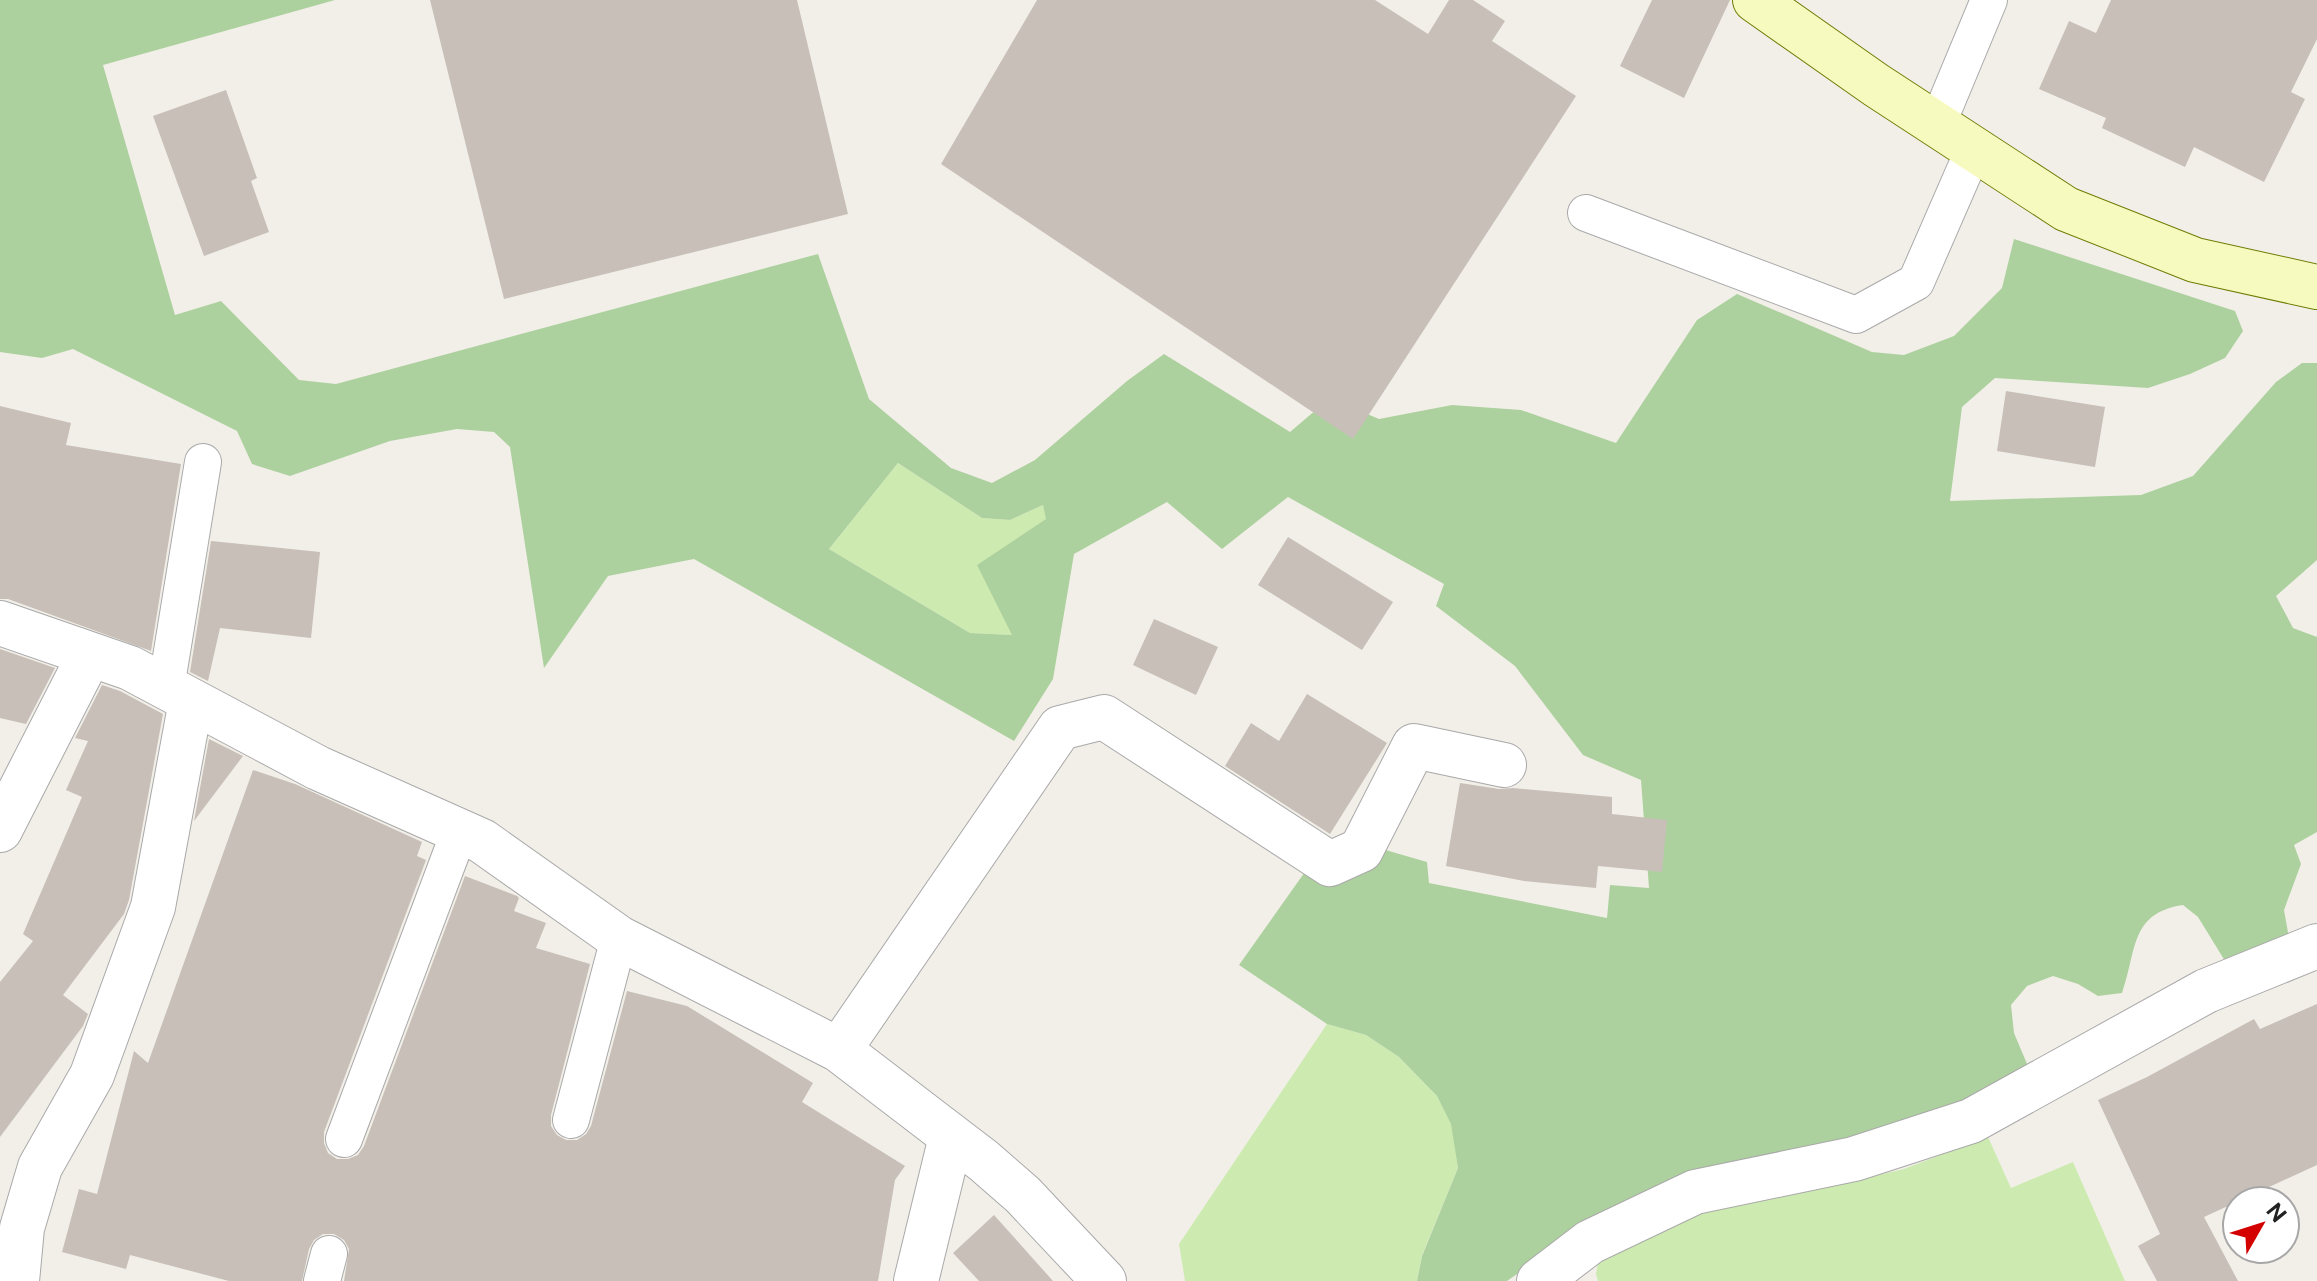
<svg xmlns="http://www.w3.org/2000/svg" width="2317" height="1281" font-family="'Public Sans',sans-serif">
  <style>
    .grass { fill: #cdebb0 }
    .forest { fill: #add19e; fill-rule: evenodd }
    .building { fill: #c7bfb8 }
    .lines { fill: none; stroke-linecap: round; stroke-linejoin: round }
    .lane-casing { stroke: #a9a9a9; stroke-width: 38 }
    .street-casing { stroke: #a9a9a9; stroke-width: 46 }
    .secondary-casing { stroke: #707d05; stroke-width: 46 }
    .lane { stroke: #fff; stroke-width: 36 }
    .street { stroke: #fff; stroke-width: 44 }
    .secondary { stroke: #f7fabf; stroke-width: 44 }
  </style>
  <rect width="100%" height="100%" fill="#f2efe9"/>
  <path class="grass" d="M898 463 982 518 1010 520 1043 505 1047 519 1012 635 970 633 829 549Z
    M1327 1024 1366 1035 1399 1057 1437 1096 1452 1124 1458 1168 1422 1255 1417 1281H1185L1179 1244Z
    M1988 1137 2011 1188 2073 1162 2125 1281H1598L1596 1274 1599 1257 1704 1207 1838 1184 1904 1169Z"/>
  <path class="forest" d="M0 0H335L103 65 175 315 221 301 299 380 336 384 818 254 869 399 951 468 992 483 1035 460 1127 381 1164 354 1290 432 1330 398 1379 419 1452 405 1521 410 1616 443 1697 320 1737 294 1872 352 1904 355 1954 336 2002 288 2014 239 2235 311 2243 331 2225 358 2190 374 2148 388 1995 378 1962 407 1950 501 2141 495 2193 476 2276 382 2302 363H2317V560L2276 596 2293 628 2317 637V832L2294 845 2301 864 2284 910 2289 938 2225 961 2198 917 2183 905C2129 913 2137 952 2122 993L2098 996 2078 984 2053 976 2027 986 2011 1005 2014 1033 2030 1071 1939 1113 1583 1228 1507 1281H1417L1422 1256 1458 1168 1451 1124 1437 1096 1399 1057 1366 1035 1327 1024 1239 965 1307 869 1382 849 1427 862 1429 883 1607 918 1610 885 1649 888 1641 780 1583 755 1515 666 1436 606 1444 584 1288 497 1222 549 1167 502 1074 554 1053 679 1014 741 694 559 608 576 544 668 510 447 494 432 457 429 390 441 290 476 252 464 237 431 73 349 42 358 0 352ZM898 463 982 518 1010 520 1043 505 1046 519 977 565 1012 635 970 633 829 549Z"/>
  <path class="building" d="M430 0H797L848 214 504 299Z
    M1037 0H1375L1428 34 1449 0H1473L1505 21 1492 41 1576 96 1353 439 941 164Z
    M1652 0H1730L1684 98 1620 66Z
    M2111 0H2317V39L2291 92 2305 99 2264 182 2194 147 2185 167 2102 128 2106 118 2039 89 2069 21 2096 33Z
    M226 90 257 178 251 181 269 232 204 256 153 116Z
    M2006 391 2105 407 2095 467 1997 451Z
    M0 406 71 423 66 445 181 464 151 651 8 599H0Z
    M1288 537 1393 602 1362 650 1258 585Z
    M211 541 320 552 311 638 220 628 208 681 190 672Z
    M1154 619 1218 647 1196 695 1133 665Z
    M0 649 55 668 26 724 0 718Z
    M102 685 120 691 163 714 129 900 124 914 63 995 88 1014 83 1026 0 1137V982L33 941 23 934 82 797 66 790 88 741 75 738Z
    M1307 694 1387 743 1330 834 1225 766 1251 723 1279 741Z
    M209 739 243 756 194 821Z
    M253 770 295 784 422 842 417 856 426 860 324 1132V1143L328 1153 337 1159H348L358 1155 364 1146 465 876 517 896 519 898 514 911 546 923 536 948 590 964 551 1115V1126L557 1135 566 1140H577L586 1134 591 1126 627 991 687 1006 813 1083 802 1102 905 1166 895 1180 878 1281H344L349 1249 344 1240 334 1234H323L314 1240 309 1249 302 1281H229L130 1255 126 1269 62 1252 79 1189 97 1194 134 1051 148 1063Z
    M1460 783 1499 789 1513 788 1612 797V814L1667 820 1662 872 1598 866 1596 888 1524 881 1446 866Z
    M2317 1004V1165L2204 1217 2238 1281H2157L2138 1246 2160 1234 2098 1100 2147 1077 2254 1019 2260 1029Z
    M994 1215 1053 1281H979L953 1253Z"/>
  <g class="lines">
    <g class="lane-casing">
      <path id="lane" d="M1937 125 1989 0
        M1586 213 1856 315 1916 282 1974 149
        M166 688 203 462
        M571 1120 619 938
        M344 1139 460 830
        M322 1281 329 1254"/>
    </g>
    <g class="street-casing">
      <path id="street" d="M0 623 130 668 318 768 482 841 619 938 839 1050 984 1161 1023 1195 1104 1281
        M0 830 89 656
        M839 1050 1060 728 1104 717 1330 864 1361 850 1414 746 1504 765
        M17 1281 22 1228 40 1167 92 1075 153 907 191 701
        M916 1281 951 1137
        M1539 1281 1590 1242 1695 1192 1854 1159 1971 1121 2206 991 2317 946"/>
    </g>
    <g class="secondary-casing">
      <path id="secondary" d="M1755 0 1876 85 2066 209 2195 260 2317 287"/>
    </g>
    <use href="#lane" class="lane"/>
    <use href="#street" class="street"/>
    <use href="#secondary" class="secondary"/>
  </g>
  <g transform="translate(2261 1225) rotate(51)"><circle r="38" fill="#ffffff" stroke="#a7a7a7" stroke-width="2"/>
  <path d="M0-6L14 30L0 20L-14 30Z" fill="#d40000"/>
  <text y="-12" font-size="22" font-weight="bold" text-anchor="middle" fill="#222222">N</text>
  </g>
</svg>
